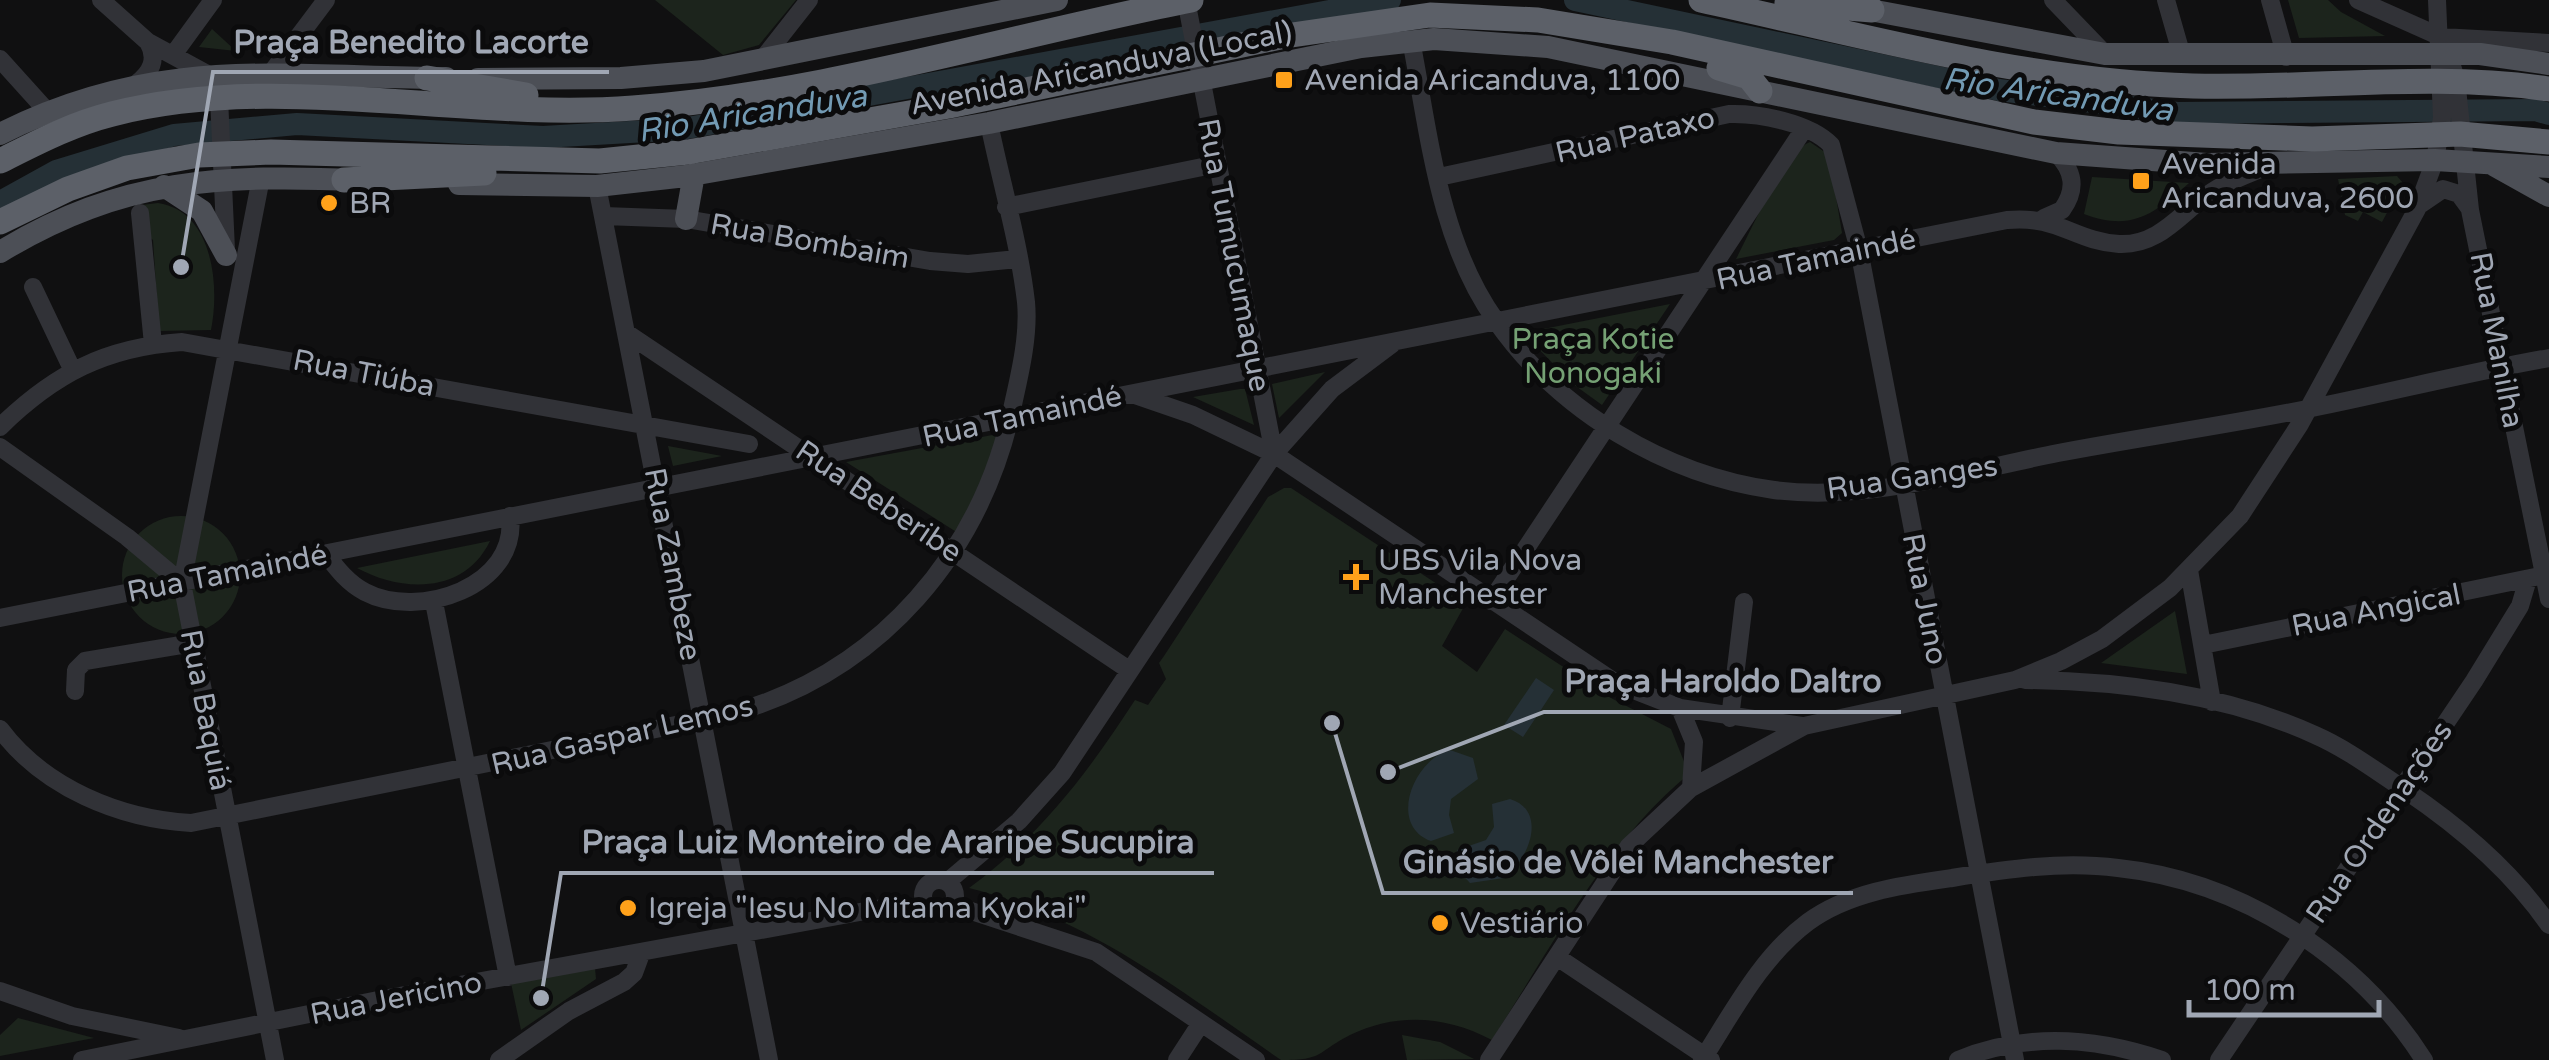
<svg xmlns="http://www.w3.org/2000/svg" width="2549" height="1060" font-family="'Varela Round',sans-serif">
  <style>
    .green { fill: #1c241c }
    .water { fill: #253036 }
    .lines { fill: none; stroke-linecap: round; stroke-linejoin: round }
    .river { stroke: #253036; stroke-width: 22 }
    .minor { stroke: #313237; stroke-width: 18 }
    .major { stroke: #4c4f56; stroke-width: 22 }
    .highway { stroke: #5c6068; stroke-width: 25 }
    .poi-dot { fill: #ffa11a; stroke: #0b0b0c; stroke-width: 4 }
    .labels { text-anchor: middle; stroke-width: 10; stroke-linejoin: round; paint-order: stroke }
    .street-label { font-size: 30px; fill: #a0a7b4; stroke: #0b0b0c }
    .poi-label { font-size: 30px; fill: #a0a7b4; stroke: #0b0b0c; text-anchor: start }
    .park-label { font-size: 30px; fill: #75a174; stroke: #0b0b0c }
    .water-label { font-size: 32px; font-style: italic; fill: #729ab3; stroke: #0b0b0c }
    .leader { fill: none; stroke: #a0a7b4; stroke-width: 4 }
    .callout-dot { fill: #a0a7b4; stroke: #0b0b0c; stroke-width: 4 }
    .callout-label { font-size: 32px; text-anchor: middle; font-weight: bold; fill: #a0a7b4; stroke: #0b0b0c; stroke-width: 10; stroke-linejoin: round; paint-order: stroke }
  </style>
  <rect width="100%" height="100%" fill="#101011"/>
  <path class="green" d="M655 0H796L759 45 723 55Z
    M2288 0H2328L2341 12 2385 36 2299 38Z
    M212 29 236 51 199 47Z
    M1810 142 1829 155 1842 233 1834 240 1736 259C1750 233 1785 151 1810 142Z
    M2397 176 2403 183 2382 222 2363 212 2358 221 2345 215 2338 179Z
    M2092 177 2189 183C2154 214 2132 232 2084 214Z
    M158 203C213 211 220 286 211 330L159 331 153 240 146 234 142 205Z
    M1670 304 1602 405 1573 384 1523 333Z
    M1325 372 1279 418 1272 384Z
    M1245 389 1254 425 1193 397 1240 389Z
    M998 434 985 485 958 533 846 462Z
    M668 446 722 456 673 466Z
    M1284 488H1291L1466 603 1442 646 1477 672 1505 629 1611 698 1671 729 1689 774C1606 842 1550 949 1492 1040 1447 1016 1397 1012 1350 1035 1315 1053 1325 1060 1281 1060 1181 991 1088 918 969 888 1040 836 1087 774 1135 700L1148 705 1166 679 1159 663 1164 656 1268 497Z
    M122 575a59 59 0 1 1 118 0a59 59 0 1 1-118 0Z
    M490 541C464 595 401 592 357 568Z
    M2175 611 2187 674 2101 663Z
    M595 968 596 979 521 1030 511 983Z
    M18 1018 94 1038 0 1056V1035Z
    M1402 1035 1440 1042 1474 1059 1407 1060Z"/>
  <path class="water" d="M1536 678 1554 690 1523 737 1504 725Z
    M1450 750 1473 758 1478 779 1451 799 1449 815 1454 833 1431 841C1387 825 1414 759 1450 750Z
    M1510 799C1549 811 1528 861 1504 878L1470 883 1457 869V850L1486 840 1494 827 1492 804Z"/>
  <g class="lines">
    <path class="river" d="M1575 0 1999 90 2177 113 2535 110 2549 114
      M0 202 56 171 174 135 297 124 543 137 682 129 1390 0"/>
    <path class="minor" d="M101 0 148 42 207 74
      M1186 0 1274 454
      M2053 0 2105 54
      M2166 0 2182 56
      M2270 0 2286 57
      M2358 0 2441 37 2549 43
      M1411 40C1429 133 1439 242 1496 321 1559 411 1665 475 1774 490 1868 502 1966 471 2058 453 2142 437 2228 425 2312 408 2391 392 2469 372 2549 358
      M2446 46 2456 79 2470 210 2549 599
      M173 55 213 0
      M0 59 46 110
      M761 61 809 0
      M272 72 326 0
      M136 84C151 73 158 59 148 42
      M219 98 226 250
      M1439 177 1729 114C1759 113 1810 123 1831 145L1859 250 2015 1060
      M261 178 182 583 275 1060
      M597 186 769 1060
      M2421 204 2443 189 2459 194 2470 209
      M1006 207 1217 164
      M140 213 153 344
      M604 216 686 219 930 261 968 264 1017 259
      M2044 218 2062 210C2077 189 2074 171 2056 153
      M33 287 72 369
      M628 334 1129 670
      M1132 394 1193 415 1274 454 1616 683 1680 708 1802 726
      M0 427C54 374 106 347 182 342L749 444
      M0 447 127 537 182 583
      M326 554C337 569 348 583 365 592 418 620 519 587 510 516
      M2189 570 2212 702
      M1491 601 1804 129
      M434 602 508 977
      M0 618 2007 220C2058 215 2074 241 2119 244 2163 246 2184 207 2218 188 2234 179 2251 173 2268 166
      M2203 645 2535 577
      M2025 680C2123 681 2225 694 2315 735 2347 749 2376 771 2405 790 2460 827 2511 870 2549 925
      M75 691 76 670 85 661 193 643
      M1680 708 1694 742 1691 788
      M1730 718 1744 602
      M0 729C44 788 120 819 191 823L730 714C881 672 983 552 1014 400 1021 369 1029 333 1026 302 1019 242 1001 182 989 123
      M923 896a16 16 0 1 1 32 0a16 16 0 1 1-32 0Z
      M947 882 1019 821 1062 773 1274 454 1332 389 1392 344
      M953 905 1096 952 1256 1060
      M1557 957 1711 1060
      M0 991 72 1016 179 1038
      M82 1060 383 999 887 907 928 909
      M499 1060 569 1011 624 982 634 973 641 954
      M1177 1060 1201 1023
      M1489 1060 1629 846 1691 788 1804 726 2015 680 2061 661 2102 639 2170 588 2240 516 2300 424 2417 209 2435 160 2442 118 2437 0
      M1702 1060C1733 1012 1761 957 1808 922 1849 892 1902 885 1952 878 2007 869 2062 861 2118 868 2241 881 2358 956 2424 1060
      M1958 1060C2026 1032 2094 1037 2162 1060
      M2219 1060 2474 681 2520 606 2528 579"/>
    <path class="major" d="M1854 7 2105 54H2480L2549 64
      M478 79 621 78 704 71 1057 0
      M0 134C155 55 280 77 446 78
      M2495 166 2549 196
      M459 184 597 186 686 176 989 123 1361 47 1434 39 1548 47 2056 153 2207 164 2435 160 2549 167
      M164 186 202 211 226 255
      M686 219 694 174
      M0 252C124 177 221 175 362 180"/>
    <path class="highway" d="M1701 0C1862 35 2027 82 2193 86 2313 89 2430 72 2549 89
      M1787 3 1872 10
      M1719 68 1749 77 1760 91
      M427 78 526 95
      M0 161C36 143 72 124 112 114 281 71 461 121 633 108 820 95 1008 36 1191 0
      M344 180 484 173
      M0 222 68 189 127 168 199 155 271 152 600 161 688 152 949 106 1285 36 1430 15 1538 20 1672 42 2034 122 2119 132 2312 139 2460 134 2549 142"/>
  </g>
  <g class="poi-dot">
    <rect x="1274" y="70" width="20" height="20" rx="5"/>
    <rect x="2131" y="171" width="20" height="20" rx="5"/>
    <circle cx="329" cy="203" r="10"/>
    <path d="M1351 562h10v10h10v10h-10v10h-10v-10h-10v-10h10z"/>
    <circle cx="628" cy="908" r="10"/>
    <circle cx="1440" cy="923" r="10"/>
  </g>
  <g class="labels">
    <g class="street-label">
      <text transform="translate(1101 68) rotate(-11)" y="10">Avenida Aricanduva (Local)</text>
      <text transform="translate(1635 135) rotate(-13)" y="10">Rua Pataxo</text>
      <text transform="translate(810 241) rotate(10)" y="10">Rua Bombaim</text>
      <text transform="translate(1234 255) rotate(79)" y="10">Rua Tumucumaque</text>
      <text transform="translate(1816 259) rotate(-12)" y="10">Rua Tamaindé</text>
      <text transform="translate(2497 340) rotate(79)" y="10">Rua Manilha</text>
      <text transform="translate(364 373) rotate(11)" y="10">Rua Tiúba</text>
      <text transform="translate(1022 416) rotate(-12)" y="10">Rua Tamaindé</text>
      <text transform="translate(1912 477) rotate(-8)" y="10">Rua Ganges</text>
      <text transform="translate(879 501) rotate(34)" y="10">Rua Beberibe</text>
      <text transform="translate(673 564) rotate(79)" y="10">Rua Zambeze</text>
      <text transform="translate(227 573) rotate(-11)" y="10">Rua Tamaindé</text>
      <text transform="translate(1925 599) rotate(79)" y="10">Rua Juno</text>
      <text transform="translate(2376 610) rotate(-11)" y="10">Rua Angical</text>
      <text transform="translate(206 710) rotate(79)" y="10">Rua Baquiá</text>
      <text transform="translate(622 735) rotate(-13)" y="10">Rua Gaspar Lemos</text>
      <text transform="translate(2379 822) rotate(-56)" y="10">Rua Ordenações</text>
      <text transform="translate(396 998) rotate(-11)" y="10">Rua Jericino</text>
    </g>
    <g class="poi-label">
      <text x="1304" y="90">Avenida Aricanduva, 1100</text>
      <text x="2161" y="174">Avenida<tspan x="2161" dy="34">Aricanduva, 2600</tspan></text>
      <text x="349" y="213">BR</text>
      <text x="1378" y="570">UBS Vila Nova<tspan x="1378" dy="34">Manchester</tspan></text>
      <text x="648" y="918">Igreja "Iesu No Mitama Kyokai"</text>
      <text x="1460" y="933">Vestiário</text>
    </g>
    <g class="park-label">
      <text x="1593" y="349">Praça Kotie<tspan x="1593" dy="34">Nonogaki</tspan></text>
    </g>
    <g class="water-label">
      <text transform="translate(2058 94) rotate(8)" y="11">Rio Aricanduva</text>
      <text transform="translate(752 113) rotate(-9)" y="11">Rio Aricanduva</text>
    </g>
  </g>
  <path class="leader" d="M181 267L213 72H609M1388 772L1544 712H1901M541 998L561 873H1214M1332 723L1383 893H1853"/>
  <g class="callout-dot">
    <circle cx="181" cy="267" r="10"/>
    <circle cx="1388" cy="772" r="10"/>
    <circle cx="541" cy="998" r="10"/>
    <circle cx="1332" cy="723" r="10"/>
  </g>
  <g class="callout-label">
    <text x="411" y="53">Praça Benedito Lacorte</text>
    <text x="1723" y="692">Praça Haroldo Daltro</text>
    <text x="888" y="853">Praça Luiz Monteiro de Araripe Sucupira</text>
    <text x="1618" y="873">Ginásio de Vôlei Manchester</text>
  </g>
  <path d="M2189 1000v15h190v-15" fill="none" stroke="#a0a7b4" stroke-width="5"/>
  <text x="2204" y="1000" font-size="30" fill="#a0a7b4" stroke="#0b0b0c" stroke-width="8" paint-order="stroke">100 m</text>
</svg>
